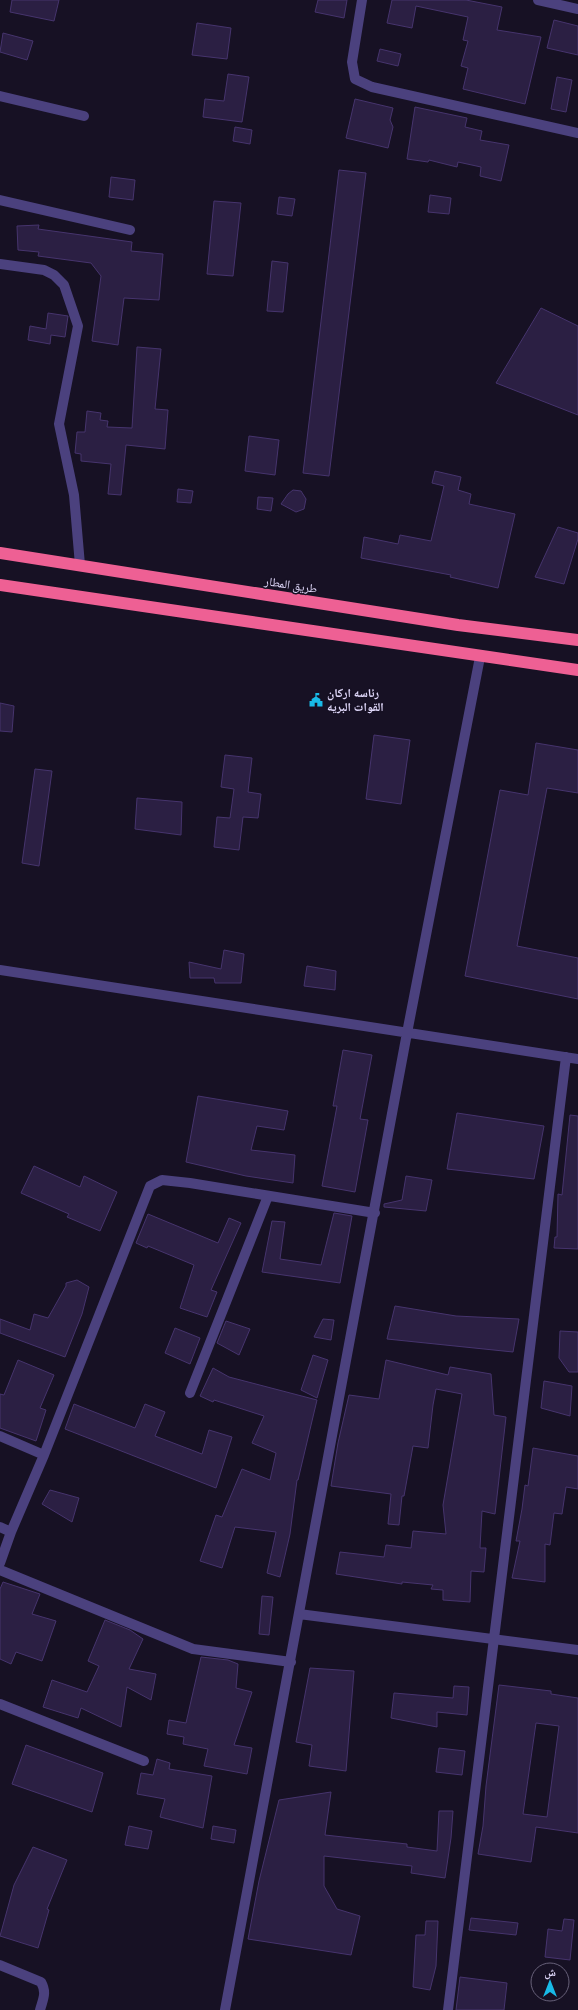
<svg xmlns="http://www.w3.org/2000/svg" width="578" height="2010" font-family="Raleway,'Noto Naskh Arabic',sans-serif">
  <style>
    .building { fill: #2b1f43; stroke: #46346d; fill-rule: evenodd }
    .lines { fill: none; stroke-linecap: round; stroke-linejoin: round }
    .minor { stroke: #4b417e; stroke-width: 10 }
    .highway { stroke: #ee6094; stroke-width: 12 }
    .labels { text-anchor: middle; stroke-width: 3; stroke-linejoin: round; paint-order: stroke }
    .street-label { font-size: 12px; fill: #e1d9fb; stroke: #171124 }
    .poi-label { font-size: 12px; font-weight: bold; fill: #e1d9fb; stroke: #171124; text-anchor: start }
  </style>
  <rect width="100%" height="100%" fill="#171124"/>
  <path class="building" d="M12 0H59L54 21 10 12Z
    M318 0H347L344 18 315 12Z
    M392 0H466L502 7 497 30 541 37 525 104 463 89 468 68 461 66 468 41 463 40 468 17 416 6 412 28 387 23Z
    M554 20 578 26V55L547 48Z
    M197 23 231 28 227 59 192 55Z
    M3 33 33 41 27 60 0 52Z
    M380 49 401 54 398 66 377 61Z
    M228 74 249 77 242 122 203 117 205 99 224 101Z
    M557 77 572 80 566 112 551 109Z
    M355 99 393 108 390 120 393 127 388 148 346 138Z
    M415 107 467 118 465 127 482 131 480 140 509 145 501 181 480 176 481 167 458 162 457 167 429 160 428 162 407 159Z
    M235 127 252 130 250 144 233 141Z
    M339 170 366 173 329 476 303 473Z
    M111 177 135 180 133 200 109 197Z
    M430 195 451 198 449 214 428 212Z
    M279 197 295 199 292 216 277 214Z
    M214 201 241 203 233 276 207 274Z
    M39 225 38 229 132 242 131 251 163 254 159 300 124 298 118 345 92 341 101 276 91 263 38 256 39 252 18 250 17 226Z
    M272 261 288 263 283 312 267 311Z
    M541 308 578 326V415L496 383Z
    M48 313 68 316 65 337 51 335 50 344 28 340 30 326 46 329Z
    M137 347 161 349 155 409 168 410 165 449 126 445 121 495 108 494 111 464 81 461V454L75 453 77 432H85L87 411 101 413 100 420 108 421 107 427 132 428Z
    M249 436 279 440 275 475 245 471Z
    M435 471 461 477 458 490 471 494 469 504 515 514 498 588 450 577 451 575 361 558 364 537 398 544 400 535 431 541 444 486 432 483Z
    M178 489 193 491 191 503 177 502Z
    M293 490 301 491 306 499 304 509 296 512 281 504 288 494Z
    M258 497 273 498 271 511 257 509Z
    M558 527 578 533V539L564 584 535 577Z
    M0 703 14 706 12 732 0 731Z
    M374 735 410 740 401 804 366 799Z
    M536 743 578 750V793L547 788 517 946 578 958V999L465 976 500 790 528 795Z
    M225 755 252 758 248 792 261 794 258 818 243 817 239 850 214 847 217 817 230 818 234 789 221 787Z
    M35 769 52 771 39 866 22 863Z
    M137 798 182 802 181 835 135 829Z
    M224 950 244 954 241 983H215L214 978H190L189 962 221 969Z
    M307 966 336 971 335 990 304 986Z
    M343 1050 372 1055 360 1119 368 1120 355 1192 322 1186 337 1106H333Z
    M198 1096 288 1111 284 1130 257 1126 251 1150 295 1155 293 1183 246 1176 186 1162Z
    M457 1113 544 1126 534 1179 447 1169Z
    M570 1115 578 1116V1249L554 1248 555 1237H557L558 1194 562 1195Z
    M34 1166 80 1187 84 1176 117 1192 100 1231 67 1217 69 1214 21 1193Z
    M406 1176 432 1180 426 1211 384 1207V1204L402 1200Z
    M334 1213 352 1216 340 1283 262 1272 272 1221 285 1222 280 1259 321 1265Z
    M148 1214 218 1243 229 1218 241 1223 211 1290 217 1292 207 1317 180 1308 194 1265 148 1246 147 1248 136 1243Z
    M77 1280 89 1287 82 1314 65 1357 0 1333V1319L30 1330 34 1314 48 1318 66 1286V1283Z
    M395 1306 456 1316 519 1319 513 1352 387 1339Z
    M323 1319 334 1320 331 1340 314 1337Z
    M226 1321 250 1329 239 1355 217 1343Z
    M175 1328 200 1338 190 1364 165 1353Z
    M560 1331 578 1332V1372H569L559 1358Z
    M313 1355 328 1360 317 1398 301 1390Z
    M18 1360 54 1375 40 1408 46 1410 36 1441 0 1428V1394L4 1395Z
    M386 1360 448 1375 450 1367 491 1374 494 1415 506 1417 495 1514 482 1511 480 1548H486L484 1572 471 1571 470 1602 443 1600V1590L431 1589 433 1585 402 1582V1584L336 1574 340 1552 384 1557 386 1545 411 1548 413 1531 446 1534 443 1505 462 1394 436 1389 433 1405 428 1448 413 1446 404 1496H402L399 1525 388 1524 391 1494 331 1486 338 1443 349 1395 379 1399Z
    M213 1368 229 1377 317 1400 298 1480H297L290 1534 280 1577 267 1573 276 1532 235 1527 222 1568 200 1561 216 1515 222 1517 242 1469 270 1480 276 1453 252 1443 264 1416 214 1400 213 1402 200 1396Z
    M544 1381 572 1386 570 1416 541 1408Z
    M74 1404 135 1428 145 1404 165 1412 155 1436 202 1454 209 1430 232 1437 216 1488 65 1429Z
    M533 1448 578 1456V1489L566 1487 562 1514 554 1513 550 1545 545 1544V1582L512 1578 520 1541H516L522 1509 525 1485 528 1486Z
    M50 1490 79 1498 72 1522 42 1504Z
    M3 1582 40 1594 32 1614 56 1621 42 1661 16 1652 11 1664 0 1659V1589Z
    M262 1596 273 1597 269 1635 259 1634Z
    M105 1620 130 1630 143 1639 129 1669 156 1674 151 1700 127 1687 121 1727 81 1708 78 1718 43 1707 52 1680 87 1692 99 1666 88 1661Z
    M201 1657 228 1660 238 1664 236 1688 252 1692 234 1745 252 1748 247 1774 204 1766 208 1749 183 1744 184 1737 167 1734 169 1720 186 1723Z
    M310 1668 354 1671 346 1771 309 1766 312 1745 296 1742Z
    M499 1685 551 1691V1694L578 1698V1833L536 1827 531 1862 478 1854 483 1826 486 1786ZM536 1723 559 1726 547 1817 523 1814Z
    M454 1686 469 1687 467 1715 437 1712V1727L391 1718 394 1693 453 1698Z
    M26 1745 103 1773 92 1812 12 1784Z
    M439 1748 465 1751 462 1775 436 1772Z
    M157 1759 170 1763 169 1769 212 1776 203 1828 160 1817 165 1799 137 1794 141 1773 153 1775Z
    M331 1792 325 1835 407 1844V1847L437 1851 439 1811H453L451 1838 445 1878 411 1873 412 1866 324 1856V1886L337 1909 360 1916 351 1955 248 1939 259 1881 279 1800Z
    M129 1826 152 1831 148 1849 125 1845Z
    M213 1826 236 1830 234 1843 211 1839Z
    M33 1847 67 1860 47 1909 49 1910 38 1948 0 1936 14 1885Z
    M471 1918 518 1923 516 1935 469 1930Z
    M564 1919 574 1920 570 1960 545 1957 548 1929 562 1931Z
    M426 1921H438L436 1966 430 1990 413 1987 416 1935H425Z
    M460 1977 507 1983 504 2010H456Z"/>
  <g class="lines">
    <path class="minor" d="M362 0 352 62 355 79 372 87 578 133
      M538 0 578 9
      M0 96 84 116
      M0 200 130 230
      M0 264 44 270 54 275 64 285 78 326 59 424 74 495 80 565
      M0 970 578 1059
      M190 1393 268 1196
      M0 1436 44 1455
      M0 1527 11 1532 44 1455 150 1186 162 1180 190 1183 375 1213
      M0 1563 11 1532
      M0 1570 193 1649 291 1662
      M299 1614 578 1650
      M0 1704 144 1761
      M0 1965 41 1982C47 1993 43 1999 40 2010
      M225 2010 407 1033 480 657
      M448 2010 566 1057"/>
    <path class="highway" d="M0 553 458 625 578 640
      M0 585 578 670"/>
  </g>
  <defs>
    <g id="civic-bare" transform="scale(1.08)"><path d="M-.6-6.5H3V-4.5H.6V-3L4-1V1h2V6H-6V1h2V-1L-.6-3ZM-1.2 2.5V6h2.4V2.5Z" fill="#19bae7" stroke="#171124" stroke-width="2.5" paint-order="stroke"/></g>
  </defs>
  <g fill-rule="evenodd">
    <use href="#civic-bare" x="316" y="700"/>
  </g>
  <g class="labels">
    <g class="street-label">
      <text transform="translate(291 585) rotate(9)" y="4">طريق المطار</text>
    </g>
    <g class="poi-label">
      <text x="327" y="697">رئاسه اركان<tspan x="327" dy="14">القوات البريه</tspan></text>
    </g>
  </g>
  <g transform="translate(550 1982)"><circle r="19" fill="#171124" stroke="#68617a"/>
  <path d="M0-3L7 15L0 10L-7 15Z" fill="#19bae7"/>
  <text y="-6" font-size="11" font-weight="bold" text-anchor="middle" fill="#e1d9fb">ش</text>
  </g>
</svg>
